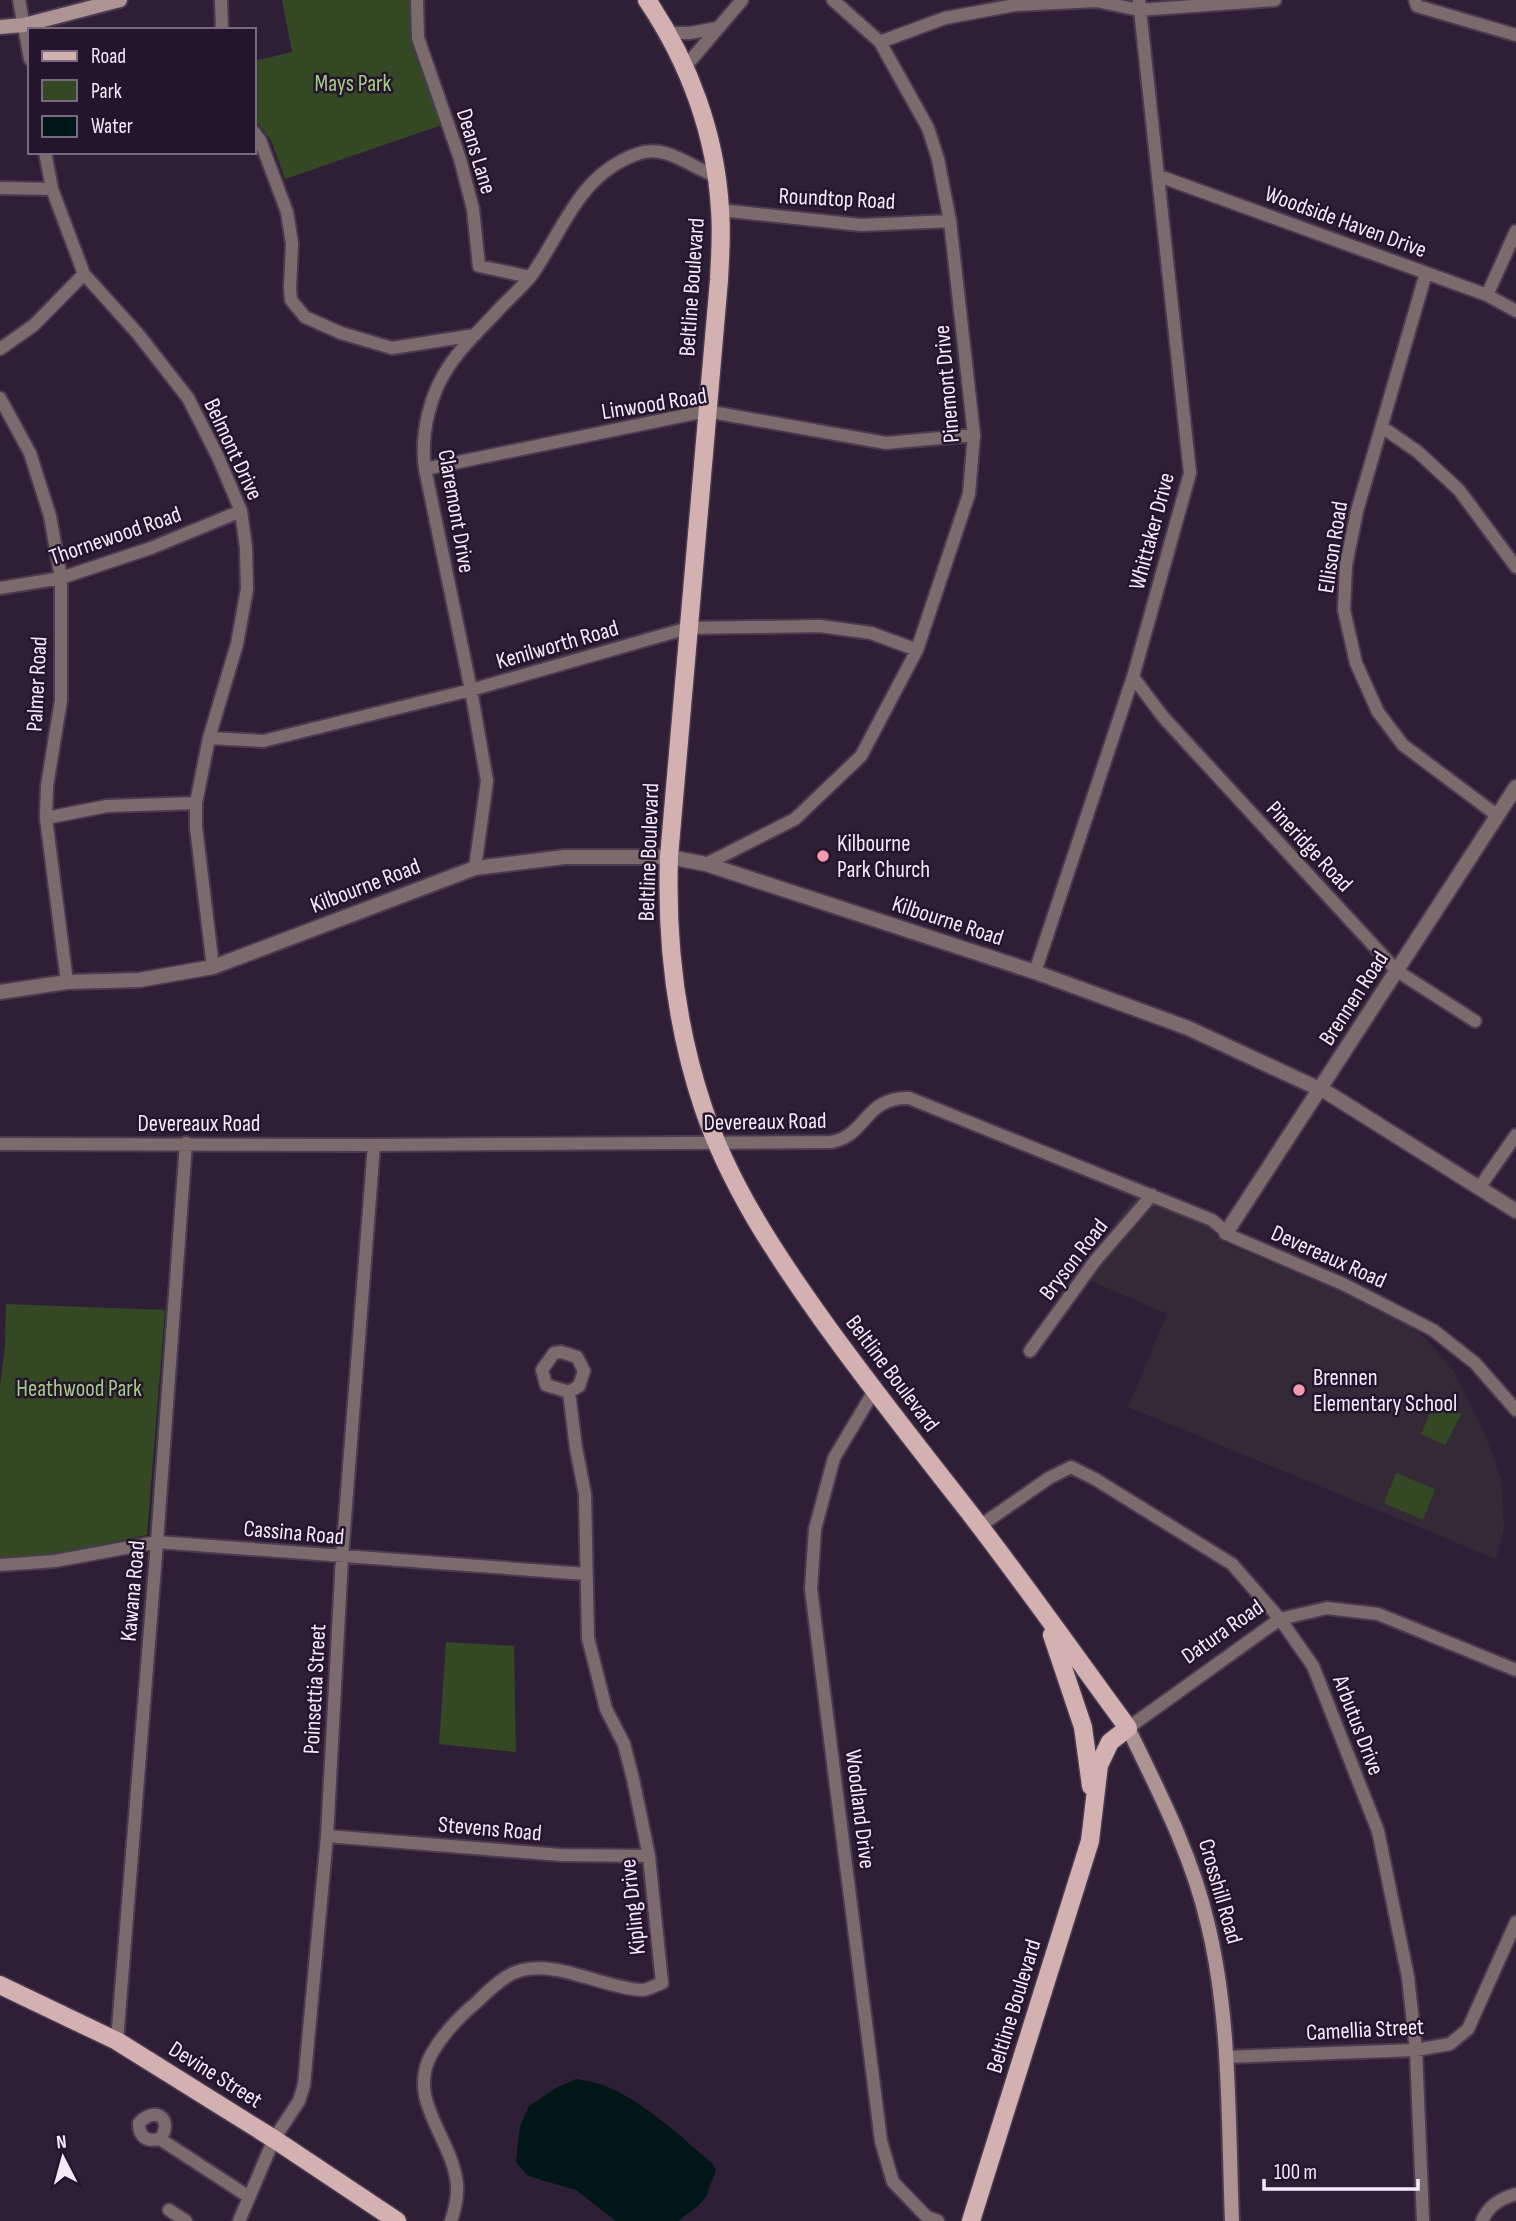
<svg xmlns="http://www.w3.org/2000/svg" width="1516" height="2221" font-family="'Sofia Sans Condensed',sans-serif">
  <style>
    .education { fill: #342937 }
    .green { fill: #344824 }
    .water { fill: #001617 }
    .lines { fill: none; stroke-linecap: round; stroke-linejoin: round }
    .minor-casing { stroke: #4b3b51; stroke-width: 16 }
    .tertiary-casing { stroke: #4b3b51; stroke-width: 18 }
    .secondary-casing { stroke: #4b3b51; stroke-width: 18 }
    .primary-casing { stroke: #4b3b51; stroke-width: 21 }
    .minor { stroke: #7c6b6c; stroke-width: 12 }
    .tertiary { stroke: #7c6b6c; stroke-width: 14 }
    .secondary { stroke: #ae9393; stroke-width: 14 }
    .primary { stroke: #d4b1b1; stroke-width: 18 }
    .poi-dot { fill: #f19ab2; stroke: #25152c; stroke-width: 2.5 }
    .labels { text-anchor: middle; stroke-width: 5; stroke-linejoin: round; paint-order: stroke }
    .park-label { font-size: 23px; fill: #a2ce82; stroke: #25152c }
    .street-label { font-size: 23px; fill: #f5eafa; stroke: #25152c }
    .poi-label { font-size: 23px; fill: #f5eafa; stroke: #25152c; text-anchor: start }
  </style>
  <rect width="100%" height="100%" fill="#2f1f36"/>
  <path class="education" d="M1136 1195 1206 1224 1226 1244 1364 1301 1402 1320 1426 1339 1455 1373 1486 1437 1501 1478 1504 1528 1496 1559 1128 1407 1167 1314 1077 1275Z"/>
  <path class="green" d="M282 0H409L415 45 442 125 285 179 271 140 254 119V61L292 52Z
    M6 1304 165 1310 147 1535 52 1555 0 1558V1386L5 1345Z
    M1435 1402 1460 1413 1461 1415 1445 1445 1421 1434Z
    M1396 1473 1435 1489 1423 1520 1384 1503Z
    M446 1642 514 1646 516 1752 439 1744Z"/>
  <path class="water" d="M576 2079C628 2084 673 2131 712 2163L716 2170 706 2197 698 2206 678 2221H616L576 2190 528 2176 516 2162 520 2126 529 2106 556 2088Z"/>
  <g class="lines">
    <g class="minor-casing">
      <path id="minor" d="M19 0 30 59
        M221 0 222 30
        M417 0 418 38 460 159 473 209 479 266 530 277
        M1415 0 1417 6 1516 35
        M668 33H690L717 28
        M880 42 945 18 1015 5 1096 1 1139 10 1275 0
        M685 67 742 0
        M254 132 260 140 287 212 292 244 290 288 291 300 305 317 341 333 392 348 475 335
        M45 152 52 189 84 274 138 334 188 398 218 457 241 511 246 548 247 589 237 644 209 738 196 803V827L213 967
        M1159 176 1487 295 1516 311
        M0 188 52 189
        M720 210 861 225 950 221
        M1426 273 1357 511 1346 565 1344 610 1356 663 1378 712 1403 745 1498 816
        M1487 295 1516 231
        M0 349 34 325 84 274
        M0 398 30 453 50 516 61 578V700L47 786 46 818 67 982
        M1382 427 1418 452 1459 490 1516 567
        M425 469 706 411 886 443 974 435
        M0 588 61 578 151 548 241 511
        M1133 677 1164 718 1397 971 1475 1021
        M209 738 263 741 471 690 688 628 820 626 871 633 917 650
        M46 818 107 806 196 803
        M706 864 795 819 861 756 917 650 969 494 974 435 950 221 938 159 928 128 880 42 833 0
        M475 868 487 781 471 690 425 469C420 434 430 392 451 363 465 343 485 325 501 307 511 297 522 287 531 276 564 230 578 175 637 154 666 143 691 168 716 176
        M1035 972 1133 677 1190 473 1139 0
        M0 1144 374 1145 831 1142C867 1136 864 1097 909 1098L1212 1220 1231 1236 1343 1284 1433 1330 1475 1363 1516 1410
        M1479 1188 1516 1135
        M1030 1351 1095 1261 1152 1195
        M561 1352 577 1357 584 1371 579 1386 569 1392 546 1385 542 1370 554 1353Z
        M874 1391 834 1458 815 1529 811 1589 881 2141 893 2182 927 2217 938 2221
        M980 1526 1049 1478 1071 1467 1095 1479 1232 1564 1280 1619 1313 1666 1378 1831 1408 1977 1416 2050 1423 2221
        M0 1565 55 1561 157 1542 586 1574
        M1128 1728 1280 1619 1327 1608 1378 1614 1516 1670
        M327 1836 561 1855 649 1856
        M117 2041 157 1542 186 1143
        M1225 2057 1416 2050 1450 2044 1468 2029 1516 1922
        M160 2139C174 2120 156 2105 139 2123 139 2137 146 2142 160 2139L249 2197
        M169 2210 186 2221
        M239 2221 274 2139 299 2101 304 2085 327 1836 342 1557 374 1145
        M451 2221C455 2209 458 2198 457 2185 453 2138 405 2100 432 2053 444 2032 460 2016 478 2001 488 1991 503 1977 516 1972 555 1958 602 1988 642 1990 648 1990 656 1985 662 1983L649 1856 633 1779 624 1744 606 1709 588 1638 585 1494 576 1448 569 1392
        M1482 2221C1489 2205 1500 2199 1516 2194"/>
    </g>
    <g class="tertiary-casing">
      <path id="tertiary" d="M0 992 67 982 139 980 213 967 475 868 565 857H669L706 864 1035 972 1188 1028 1328 1093 1516 1211
        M1226 1233 1516 787"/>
    </g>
    <g class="secondary-casing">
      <path id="secondary" d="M0 27 24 25 120 0
        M1128 1728C1159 1792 1192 1855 1208 1925 1231 2020 1228 2123 1232 2221"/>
    </g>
    <g class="primary-casing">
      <path id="primary" d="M647 0C689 62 716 135 720 210 722 234 720 257 719 280L669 857C666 942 676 1026 703 1107 729 1184 774 1252 821 1318 866 1381 914 1442 962 1503 1019 1576 1073 1653 1128 1728L1110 1742 1099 1765 1090 1841 971 2221
        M1052 1635 1083 1727 1091 1786
        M0 1985 117 2041 274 2139 397 2221"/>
    </g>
    <use href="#minor" class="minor"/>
    <use href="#tertiary" class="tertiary"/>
    <use href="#secondary" class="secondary"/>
    <use href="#primary" class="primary"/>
  </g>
  <g class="poi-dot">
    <circle cx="823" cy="856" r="7"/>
    <circle cx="1299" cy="1390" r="7"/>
  </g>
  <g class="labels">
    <g class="park-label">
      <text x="353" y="91">Mays Park</text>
      <text x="79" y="1396">Heathwood Park</text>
    </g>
    <g class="street-label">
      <text transform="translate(477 151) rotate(73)" y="8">Deans Lane</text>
      <text transform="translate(837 198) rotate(3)" y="8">Roundtop Road</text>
      <text transform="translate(1346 221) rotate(20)" y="8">Woodside Haven Drive</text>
      <text transform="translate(691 287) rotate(-86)" y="8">Beltline Boulevard</text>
      <text transform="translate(946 384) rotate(-95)" y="8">Pinemont Drive</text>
      <text transform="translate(654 403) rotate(-9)" y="8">Linwood Road</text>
      <text transform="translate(234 449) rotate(65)" y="8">Belmont Drive</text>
      <text transform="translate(457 511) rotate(80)" y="8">Claremont Drive</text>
      <text transform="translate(1151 531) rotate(-75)" y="8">Whittaker Drive</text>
      <text transform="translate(115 535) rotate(-19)" y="8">Thornewood Road</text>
      <text transform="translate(1332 547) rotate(-81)" y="8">Ellison Road</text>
      <text transform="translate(557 644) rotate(-16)" y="8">Kenilworth Road</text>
      <text transform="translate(36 684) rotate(-87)" y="8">Palmer Road</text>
      <text transform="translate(1310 846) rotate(47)" y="8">Pineridge Road</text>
      <text transform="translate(648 852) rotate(-88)" y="8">Beltline Boulevard</text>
      <text transform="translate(365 885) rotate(-21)" y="8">Kilbourne Road</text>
      <text transform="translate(948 920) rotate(18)" y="8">Kilbourne Road</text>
      <text transform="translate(1353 998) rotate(-57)" y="8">Brennen Road</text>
      <text transform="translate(765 1121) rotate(-1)" y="8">Devereaux Road</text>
      <text x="199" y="1131">Devereaux Road</text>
      <text transform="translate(1329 1256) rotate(24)" y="8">Devereaux Road</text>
      <text transform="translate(1073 1259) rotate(-52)" y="8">Bryson Road</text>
      <text transform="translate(893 1373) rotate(53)" y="8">Beltline Boulevard</text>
      <text transform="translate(294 1532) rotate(5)" y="8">Cassina Road</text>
      <text transform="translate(132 1591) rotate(-85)" y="8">Kawana Road</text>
      <text transform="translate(1222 1631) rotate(-35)" y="8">Datura Road</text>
      <text transform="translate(314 1689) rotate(-87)" y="8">Poinsettia Street</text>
      <text transform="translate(1359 1725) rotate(69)" y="8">Arbutus Drive</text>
      <text transform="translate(861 1809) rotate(83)" y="8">Woodland Drive</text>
      <text transform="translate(490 1828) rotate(5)" y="8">Stevens Road</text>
      <text transform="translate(1221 1891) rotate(74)" y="8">Crosshill Road</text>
      <text transform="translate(632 1907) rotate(-96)" y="8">Kipling Drive</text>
      <text transform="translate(1013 2006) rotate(-73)" y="8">Beltline Boulevard</text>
      <text transform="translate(1365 2029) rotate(-3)" y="8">Camellia Street</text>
      <text transform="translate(216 2074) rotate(32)" y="8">Devine Street</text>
    </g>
    <g class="poi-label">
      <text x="837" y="851">Kilbourne<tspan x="837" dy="26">Park Church</tspan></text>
      <text x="1313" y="1385">Brennen<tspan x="1313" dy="26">Elementary School</tspan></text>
    </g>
  </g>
  <rect x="28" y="28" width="228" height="126" fill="#25152c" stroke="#786a7e" stroke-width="2"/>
  <rect x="42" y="51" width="35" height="10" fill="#d4b1b1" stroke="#786a7e" stroke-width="2"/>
  <text x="91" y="63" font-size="21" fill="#f5eafa">Road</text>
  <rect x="42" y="80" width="35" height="21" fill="#344824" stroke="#786a7e" stroke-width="2"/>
  <text x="91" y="98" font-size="21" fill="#f5eafa">Park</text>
  <rect x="42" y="116" width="35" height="21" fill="#001617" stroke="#786a7e" stroke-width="2"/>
  <text x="91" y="133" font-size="21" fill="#f5eafa">Water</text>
  <g transform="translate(63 2158) rotate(354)" stroke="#25152c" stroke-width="5" paint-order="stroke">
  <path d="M0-5L12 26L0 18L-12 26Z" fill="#f5eafa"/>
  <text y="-10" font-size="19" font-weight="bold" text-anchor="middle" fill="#f5eafa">N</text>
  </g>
  <path d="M1264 2179v10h154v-10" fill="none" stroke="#f5eafa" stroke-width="3.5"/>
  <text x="1274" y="2179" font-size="21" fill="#f5eafa" stroke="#25152c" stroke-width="5" paint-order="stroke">100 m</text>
</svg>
